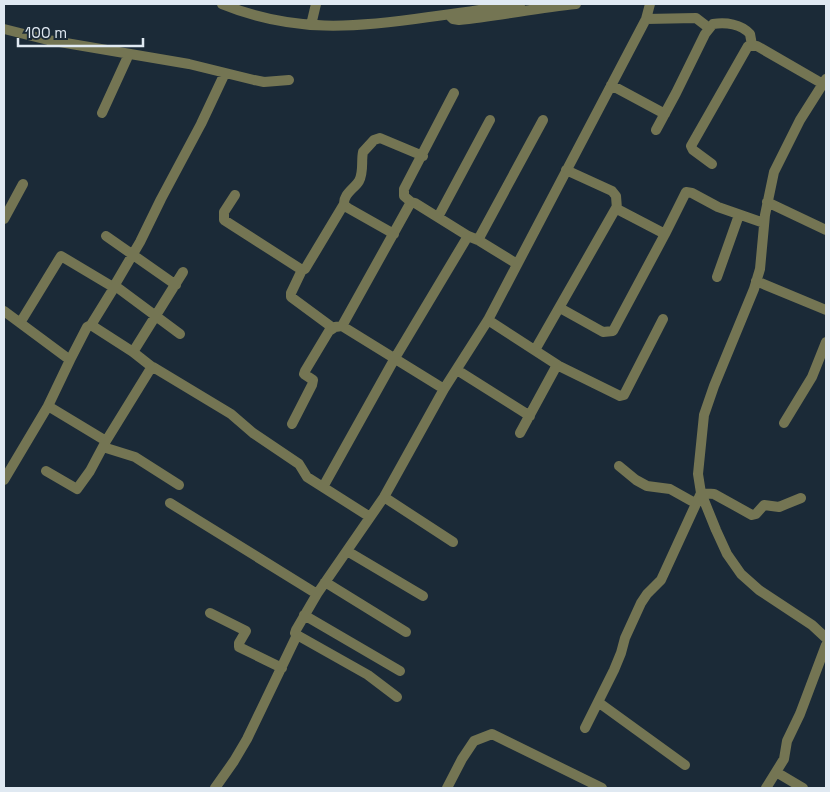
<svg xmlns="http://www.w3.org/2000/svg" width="830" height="792" font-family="'Space Grotesk',sans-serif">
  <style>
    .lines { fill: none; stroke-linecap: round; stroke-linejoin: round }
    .minor { stroke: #747553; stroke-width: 10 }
  </style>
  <rect width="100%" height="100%" fill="#1b2a37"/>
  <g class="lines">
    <path class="minor" d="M222 4C293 33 355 28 429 17 459 13 490 9 520 4
      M450 16 453 19 459 20C498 16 537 8 576 4
      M646 19 696 18 709 28
      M311 25 316 4
      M4 29 48 40 189 64 254 80 264 82 289 80
      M826 79 800 120 774 172 765 215 760 269 754 289 714 386 704 415 698 474 701 493 716 530 727 554 741 574 759 590 812 625 826 638
      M611 85 665 114
      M102 113 129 54
      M656 130 676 93 705 34 713 24C726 22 741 24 750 34L752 45
      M712 164 693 150 691 146 748 46H757L823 84
      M566 170 612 191 616 196 617 209 665 234 686 192 692 193 718 207 764 223
      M235 195 224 212V220L302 270 305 269 344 204
      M411 202 404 196V189L454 93
      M767 202 826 230
      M438 217 490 120
      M4 219 23 184
      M394 234 348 208 344 205C343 194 354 189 359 181 364 172 361 161 363 152L374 140 380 138 423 156
      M106 236 176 285
      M478 240 517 264
      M302 270 291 293V297L333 328
      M717 277 739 215
      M756 281 826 310
      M114 285 180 334
      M113 288 140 242 161 199 201 124 225 73
      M560 308 603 332 613 331 665 234
      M4 311 70 360 48 406 106 441 151 368 153 367 231 414 253 433 299 464 307 477 370 517
      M488 320 559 366 620 396 624 395 663 319
      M20 323 61 256 113 287 112 291 91 325
      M535 350 616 208
      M133 352 183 272
      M70 360 87 327 91 325 133 352 152 367
      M457 370 530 416
      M444 389 342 326 411 202 415 203 468 236 478 240 543 120
      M784 423 812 377 826 342
      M292 424 312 385 313 380 304 374 305 371 329 331 335 327 342 326
      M520 433 557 365
      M103 447 135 457 179 485
      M619 466 636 480 647 486 670 489 695 503
      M46 471 77 489 90 471 106 441
      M4 480 48 406
      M323 487 395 358 468 236
      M384 497 453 542
      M170 503 317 594
      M347 551 423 596
      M325 582 406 632
      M210 613 246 631 239 643V647L282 668
      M304 615 400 671
      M297 635 368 675 397 697
      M598 702 685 765
      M585 728 614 670 621 653 625 638 641 603 647 594 661 580 701 493 714 494 752 515 756 514 764 505 779 507 801 498
      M776 772 803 788
      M215 788 234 761 247 739 297 635 295 633 296 630 317 594 384 497 444 389 488 320 646 19 650 4
      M447 788 462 759 474 741 492 734 602 788
      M766 788 784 759 787 741 800 714 826 645"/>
  </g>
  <rect width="830" height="792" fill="none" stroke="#e0e9f2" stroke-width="10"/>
  <path d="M18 38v8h125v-8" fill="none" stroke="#e0e9f2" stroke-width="2.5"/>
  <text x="25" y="38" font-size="15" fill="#e0e9f2" stroke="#1b2a37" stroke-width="4" paint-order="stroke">100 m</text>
</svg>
